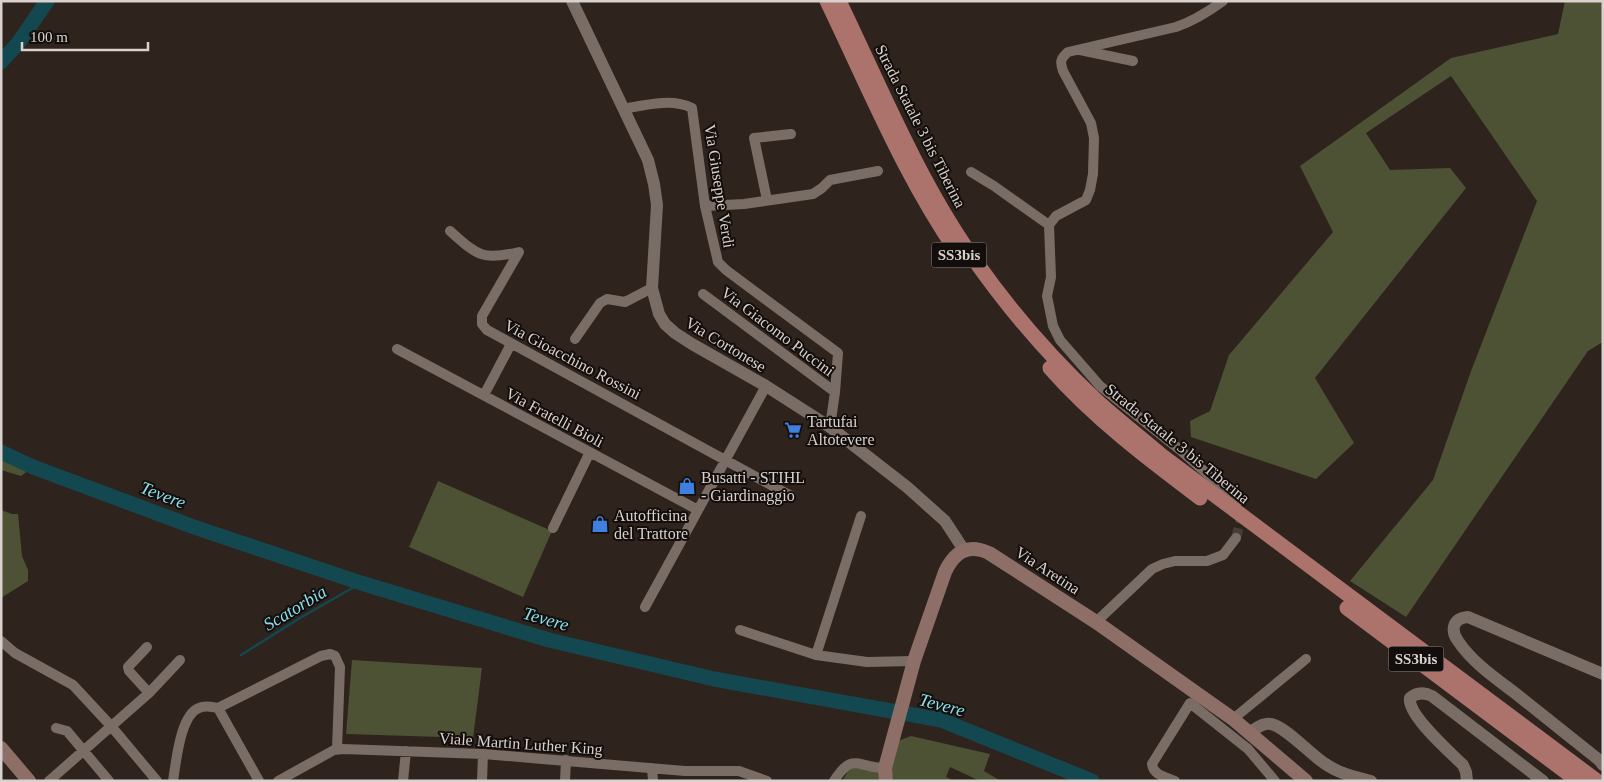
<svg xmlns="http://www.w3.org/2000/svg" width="1604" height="782" font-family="Georgia,serif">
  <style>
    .green { fill: #4c5233 }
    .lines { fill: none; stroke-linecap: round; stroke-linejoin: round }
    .stream { stroke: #144850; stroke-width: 2.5 }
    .river { stroke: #144850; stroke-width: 15 }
    .minor-tunnel { stroke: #483d37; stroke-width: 10; stroke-dasharray: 10 5; stroke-linecap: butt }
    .minor { stroke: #7a6d65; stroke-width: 10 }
    .tertiary { stroke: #7a6d65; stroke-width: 12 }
    .secondary { stroke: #8d6f67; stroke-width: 14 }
    .trunk { stroke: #ac726c; stroke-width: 15 }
    .labels { text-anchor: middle; stroke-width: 4; stroke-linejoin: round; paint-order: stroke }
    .shield { fill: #130e0b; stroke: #9e9693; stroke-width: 1 }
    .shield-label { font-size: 15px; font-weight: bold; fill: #d9d1cd }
    .street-label { font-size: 16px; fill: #d9d1cd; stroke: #130e0b }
    .poi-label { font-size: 16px; fill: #d9d1cd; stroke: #130e0b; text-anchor: start }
    .water-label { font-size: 18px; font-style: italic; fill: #89dfec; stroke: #130e0b }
  </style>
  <rect width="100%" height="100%" fill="#2e231d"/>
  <path class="green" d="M1565 1H1603V342L1588 351 1406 617 1350 581 1433 480 1471 371 1537 201 1451 76 1366 133 1390 170 1450 168 1466 188 1315 378 1354 443 1316 479 1191 437 1190 421 1210 411 1229 355 1333 232 1300 166 1451 58 1558 34Z
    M1 452 33 467 21 476 1 470Z
    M438 481 552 531 523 597 409 547Z
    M1 510 12 514H18L22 556 28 570V581L1 598Z
    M352 660 482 668 473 738 346 734Z
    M911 736 990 754 984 771 1001 781H980L950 767 946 777 954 781H893L890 767 898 741Z
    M855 767 882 771 883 781H842L847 773 845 771Z"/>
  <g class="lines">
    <path class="stream" d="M241 655 300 618 361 583"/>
    <path class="river" d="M1 62 19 42 47 1
      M1 452 33 467 194 527 361 583 549 640 714 679 941 720 1092 781"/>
    <path class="minor-tunnel" d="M1236 538 1241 519 1240 512"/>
    <path class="minor" d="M1223 1C1208 12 1194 21 1176 27L1068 52C1060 59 1060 62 1063 71L1091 123 1094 138 1093 174 1090 190 1086 200 1056 216 1049 225 1051 277 1047 296 1053 326 1060 340 1100 386 1179 449 1238 501
      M1080 50 1133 61
      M623 109C645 105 672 98 692 108L705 206 718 262 726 270 838 353 835 392 830 427
      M971 172 994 186 1049 225
      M767 200 754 138 791 134
      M705 206 744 204 813 194 822 188 830 180 878 171
      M450 231C477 255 482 261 519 252L482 316V324L487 330 791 496
      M703 294 835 392
      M575 339 600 303 607 299 625 302 652 288
      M397 349 698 510
      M484 395 511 344
      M553 528 590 452
      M645 607 766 386
      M1096 622 1152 569 1163 564 1175 561H1207L1223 555 1236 538
      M740 630 816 655 867 662 914 661
      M1 641 15 653 73 685 111 726 157 781
      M147 647 128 667 129 671 149 693
      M816 655 861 516
      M1233 719 1306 659
      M56 728 67 731 109 781
      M652 768 653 781
      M49 781 149 693 180 660
      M173 781C176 763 180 715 199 708 205 705 212 707 218 708
      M259 781 218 708 321 656 330 654 335 656 340 667 337 749
      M278 781 334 750 343 749 483 754 685 771H739L767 781
      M403 781 406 751
      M482 781 483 754
      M565 781 566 760
      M834 781C853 751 857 768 885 768
      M1175 781C1166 777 1153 775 1152 764L1190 703 1248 749 1275 781"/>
    <path class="tertiary" d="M572 1 648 160 654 184 657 205 652 288 659 314 665 324 675 333 692 344 766 386 830 427 907 487 945 521 964 550
      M1603 674 1468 617C1453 618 1450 630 1458 641 1472 662 1495 678 1515 693 1543 715 1571 738 1599 760L1603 765
      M1250 732C1256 729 1263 722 1271 724 1286 727 1310 754 1324 763 1338 773 1354 777 1371 781
      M1467 781 1466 772 1463 765C1450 752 1407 715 1410 698 1417 692 1424 692 1432 696L1543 781"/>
    <path class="secondary" d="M1 748 29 781
      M886 781 885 768 914 661 945 572C954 553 967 543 989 553L1096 622 1233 719 1306 781"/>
    <path class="trunk" d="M827 1C869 88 906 180 962 259
      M839 1C879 84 917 177 969 252 1006 306 1050 357 1097 401 1118 420 1140 437 1161 455L1597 781
      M1050 368C1094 418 1148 459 1200 498
      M1347 608 1578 781"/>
  </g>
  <defs>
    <g id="supermarket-bare" transform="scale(1.35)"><path d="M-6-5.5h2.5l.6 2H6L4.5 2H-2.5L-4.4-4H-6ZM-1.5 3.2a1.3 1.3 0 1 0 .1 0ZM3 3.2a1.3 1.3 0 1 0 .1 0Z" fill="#3f7fe0" stroke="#130e0b" stroke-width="2.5" paint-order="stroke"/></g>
    <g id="shop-bare" transform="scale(1.35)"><path d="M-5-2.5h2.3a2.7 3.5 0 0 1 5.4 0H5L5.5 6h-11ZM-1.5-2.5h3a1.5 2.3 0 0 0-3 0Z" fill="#3f7fe0" stroke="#130e0b" stroke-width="2.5" paint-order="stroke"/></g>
  </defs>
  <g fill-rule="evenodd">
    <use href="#supermarket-bare" x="793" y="430"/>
    <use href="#shop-bare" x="687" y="486"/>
    <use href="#shop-bare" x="600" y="524"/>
  </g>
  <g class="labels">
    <g class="shield">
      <rect x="931.5" y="242.5" width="55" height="25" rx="4"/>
      <rect x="1388.5" y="646.5" width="55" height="25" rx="4"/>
    </g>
    <g class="shield-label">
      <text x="959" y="260">SS3bis</text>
      <text x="1416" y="664">SS3bis</text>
    </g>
    <g class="street-label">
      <text transform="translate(921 126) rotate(63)" y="6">Strada Statale 3 bis Tiberina</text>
      <text transform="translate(720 186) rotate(81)" y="6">Via Giuseppe Verdi</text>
      <text transform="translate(778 331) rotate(37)" y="6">Via Giacomo Puccini</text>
      <text transform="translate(726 344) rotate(31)" y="6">Via Cortonese</text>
      <text transform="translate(573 359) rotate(28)" y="6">Via Gioacchino Rossini</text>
      <text transform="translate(555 417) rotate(28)" y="6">Via Fratelli Bioli</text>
      <text transform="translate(1178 443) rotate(39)" y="6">Strada Statale 3 bis Tiberina</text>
      <text transform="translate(1048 570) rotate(33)" y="6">Via Aretina</text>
      <text transform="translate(521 743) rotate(4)" y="6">Viale Martin Luther King</text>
    </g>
    <g class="poi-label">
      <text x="807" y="427">Tartufai<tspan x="807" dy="18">Altotevere</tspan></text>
      <text x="701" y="483">Busatti - STIHL<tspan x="701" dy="18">- Giardinaggio</tspan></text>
      <text x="614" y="521">Autofficina<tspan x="614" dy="18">del Trattore</tspan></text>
    </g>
    <g class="water-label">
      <text transform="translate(163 495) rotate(21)" y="6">Tevere</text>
      <text transform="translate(295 608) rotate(-31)" y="6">Scatorbia</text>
      <text transform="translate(546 619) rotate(16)" y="6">Tevere</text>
      <text transform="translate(942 705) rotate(15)" y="6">Tevere</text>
    </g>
  </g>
  <rect width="1604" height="782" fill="none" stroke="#d9d1cd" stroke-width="5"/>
  <path d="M22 42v8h126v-8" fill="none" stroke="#d9d1cd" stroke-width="2.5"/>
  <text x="30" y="42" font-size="15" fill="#d9d1cd" stroke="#130e0b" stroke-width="4" paint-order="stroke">100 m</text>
</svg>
